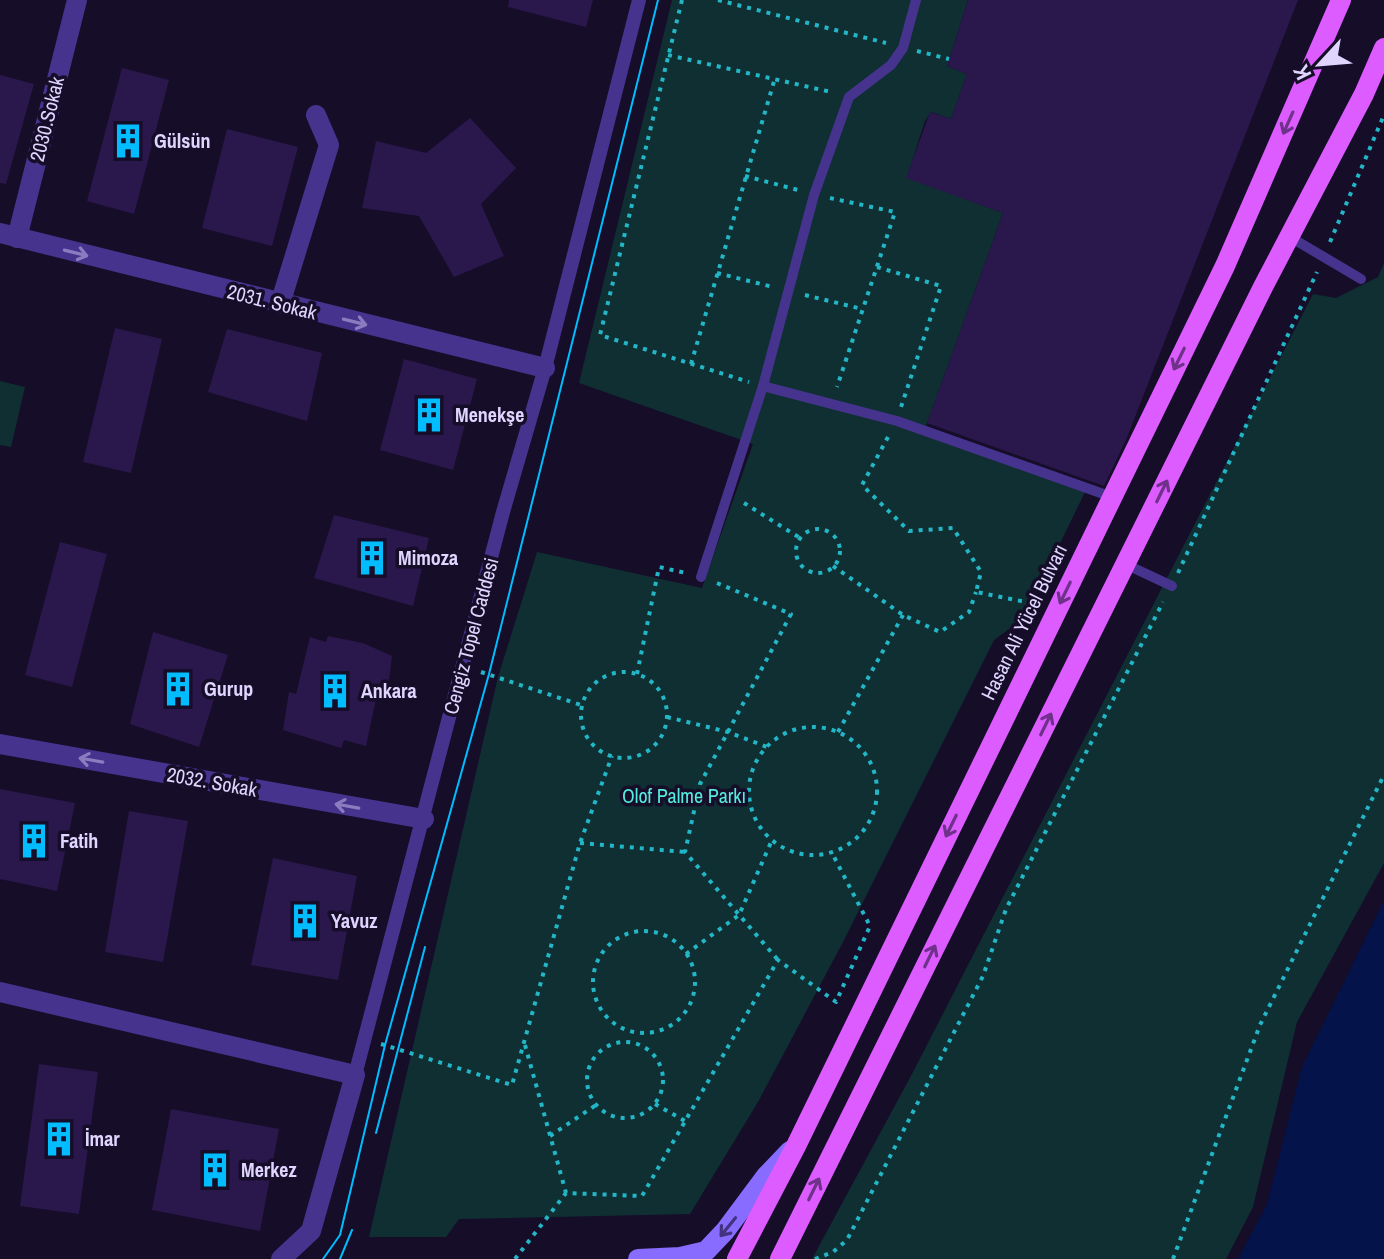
<svg xmlns="http://www.w3.org/2000/svg" width="1384" height="1259" font-family="'Archivo Narrow',sans-serif">
  <style>
    .green { fill: #0f2f33 }
    .water { fill: #04134a }
    .building { fill: #2a174c }
    .lines { fill: none; stroke-linecap: round; stroke-linejoin: round }
    .path { stroke: #22b6c6; stroke-width: 4; stroke-dasharray: 4 6; stroke-linecap: butt }
    .service { stroke: #45338d; stroke-width: 10 }
    .pedestrian { stroke: #45338d; stroke-width: 14 }
    .minor { stroke: #45338d; stroke-width: 20 }
    .secondary { stroke: #876cff; stroke-width: 20 }
    .primary { stroke: #dc5cff; stroke-width: 20 }
    .tram { stroke: #01bdff; stroke-width: 2 }
    .oneway { stroke: #6f3189 }
    .oneway2 { stroke: #8b7cc0 }
    .oneway3 { stroke: #43337f }
    .labels { text-anchor: middle; stroke-width: 7; stroke-linejoin: round; paint-order: stroke }
    .street-label { font-size: 20px; fill: #e0d5ff; stroke: #160d29 }
    .poi-label { font-size: 20px; font-weight: bold; fill: #e0d5ff; stroke: #160d29; text-anchor: start }
    .park-label { font-size: 20px; fill: #53ecde; stroke: #160d29 }
  </style>
  <rect width="100%" height="100%" fill="#160d29"/>
  <g class="green">
    <polygon points="672,0 968,0 947,66 967,74 951,119 931,112 925,121 907,177 1003,213 926,426 1088,486 1023,619 994,640 843,942 758,1102 690,1214 459,1219 446,1237 369,1237 498,677 537,552 702,588 753,444 579,383"/>
    <polygon points="1384,263 1384,863 1297,1022 1253,1207 1226,1259 812,1259 912,1074 1313,294 1336,298 1378,277"/>
    <polygon points="0,381 25,387 11,447 0,445"/>
  </g>
  <polygon class="water" points="1384,901 1384,1259 1238,1259 1267,1204 1302,1067"/>
  <g class="building">
    <polygon points="509,0 593,0 586,27 508,7"/>
    <polygon points="968,0 1298,0 1126,440 1104,486 927,423 1003,213 906,178 930,112 951,119 967,74 947,66"/>
    <polygon points="122,68 169,80 134,214 87,201"/>
    <polygon points="0,75 34,84 6,184 0,183"/>
    <polygon points="470,118 516,168 481,204 504,256 454,277 419,216 362,208 376,141 426,153"/>
    <polygon points="227,129 298,147 272,246 202,228"/>
    <polygon points="115,328 162,339 131,473 83,462"/>
    <polygon points="227,329 322,353 307,421 208,392"/>
    <polygon points="404,359 477,379 453,470 380,450"/>
    <polygon points="334,515 429,538 413,606 314,578"/>
    <polygon points="60,542 107,554 72,687 25,675"/>
    <polygon points="153,632 228,655 199,747 130,724"/>
    <polygon points="328,636 363,643 392,656 387,696 377,694 366,746 344,740 341,748 283,730 289,692 296,694 310,637 326,642"/>
    <polygon points="0,789 75,803 57,891 0,879"/>
    <polygon points="129,811 188,821 163,962 105,952"/>
    <polygon points="273,858 357,876 338,980 251,965"/>
    <polygon points="39,1064 98,1072 79,1214 20,1206"/>
    <polygon points="171,1109 279,1129 260,1231 152,1210"/>
  </g>
  <g class="lines">
    <g class="path">
      <polyline points="682,0 600,335 749,382"/>
      <polyline points="718,0 886,43"/>
      <polyline points="917,51 949,59"/>
      <polyline points="668,55 831,92"/>
      <polyline points="745,176 798,190"/>
      <polyline points="830,198 895,212 837,387"/>
      <polyline points="1330,242 1384,115"/>
      <polyline points="877,267 941,286 901,407"/>
      <polyline points="717,273 773,287"/>
      <polyline points="805,295 862,309"/>
      <polyline points="691,364 775,78"/>
      <polyline points="888,437 862,485 909,531 953,528 981,572 976,592 1031,603"/>
      <polyline points="744,503 800,538"/>
      <circle cx="818" cy="551" r="22"/>
      <polyline points="833,566 903,615 940,632 969,612 976,592"/>
      <polyline points="1178,573 1317,272"/>
      <polyline points="717,583 791,614 700,784 685,852 778,960"/>
      <circle cx="624" cy="715" r="43"/>
      <polyline points="481,672 581,705"/>
      <polyline points="637,674 659,567 686,573"/>
      <polyline points="667,717 728,732 767,747"/>
      <circle cx="813" cy="791" r="64"/>
      <polyline points="838,732 903,615"/>
      <polyline points="580,843 685,852"/>
      <circle cx="644" cy="982" r="51"/>
      <polyline points="686,954 739,915 772,840"/>
      <circle cx="625" cy="1080" r="38"/>
      <polyline points="381,1044 512,1085 580,843 612,756"/>
      <polyline points="525,1045 566,1193"/>
      <polyline points="655,1104 685,1121"/>
      <polyline points="550,1136 596,1105"/>
      <polyline points="515,1259 566,1193 642,1196 778,960 836,1002 870,926 832,853"/>
      <polyline points="815,1259 833,1252 847,1240 983,976 1006,909 1163,602"/>
      <polyline points="1173,1259 1260,1025 1384,775"/>
    </g>
    <g class="service">
      <polyline points="916,0 903,48 891,65 849,97 814,195 763,386 897,421 1112,497"/>
      <polyline points="1290,237 1361,279"/>
      <polyline points="1125,564 1172,586"/>
      <polyline points="701,577 763,386"/>
    </g>
    <polyline class="pedestrian" points="355,1075 503,512 545,368 639,0"/>
    <g class="minor">
      <polyline points="0,233 545,368"/>
      <polyline points="17,238 77,0"/>
      <polyline points="280,304 329,145 316,115"/>
      <polyline points="0,744 424,819"/>
      <polyline points="0,992 355,1075 311,1231 281,1259"/>
    </g>
    <polyline class="secondary" points="638,1259 680,1257 706,1251 725,1231 766,1176 790,1151"/>
    <g class="primary">
      <polyline points="737,1259 796,1146 1225,266 1341,0"/>
      <polyline points="780,1259 1263,287 1364,94 1384,48"/>
    </g>
    <g class="tram">
      <polyline points="376,1133 425,947"/>
      <polyline points="323,1259 340,1235 385,1045 489,674 658,0"/>
      <polyline points="340,1259 352,1230"/>
    </g>
  </g>
  <defs><path id="oneway-shaft" d="M-6 0H5M1.5-3L5.5 0L1.5 3" fill="none" stroke-width="1.6" stroke-linecap="round" stroke-linejoin="round" transform="scale(2)"/></defs>
  <g class="oneway">
    <use href="#oneway-shaft" transform="translate(1288 123) rotate(114)"/>
    <use href="#oneway-shaft" transform="translate(1179 359) rotate(116)"/>
    <use href="#oneway-shaft" transform="translate(1162 491) rotate(-64)"/>
    <use href="#oneway-shaft" transform="translate(1065 593) rotate(116)"/>
    <use href="#oneway-shaft" transform="translate(1046 724) rotate(-64)"/>
    <use href="#oneway-shaft" transform="translate(951 826) rotate(116)"/>
    <use href="#oneway-shaft" transform="translate(930 956) rotate(-64)"/>
    <use href="#oneway-shaft" transform="translate(814 1189) rotate(-64)"/>
  </g>
  <g class="oneway2">
    <use href="#oneway-shaft" transform="translate(76 253) rotate(14)"/>
    <use href="#oneway-shaft" transform="translate(355 322) rotate(14)"/>
    <use href="#oneway-shaft" transform="translate(91 760) rotate(-170)"/>
    <use href="#oneway-shaft" transform="translate(347 806) rotate(-170)"/>
  </g>
  <use class="oneway3" href="#oneway-shaft" transform="translate(728 1227) rotate(129)"/>
  <defs>
    <g id="building-bare" transform="scale(2.76)"><path d="M-4-6H4V6H1V3H-1V6H-4ZM-2.5-4.3h1.7v1.8h-1.7ZM.8-4.3h1.7v1.8H.8ZM-2.5-1h1.7V.8h-1.7ZM.8-1h1.7V.8H.8Z" fill="#01bdff" stroke="#160d29" stroke-width="2.5" paint-order="stroke"/></g>
  </defs>
  <g fill-rule="evenodd">
    <use href="#building-bare" x="128" y="141"/>
    <use href="#building-bare" x="429" y="415"/>
    <use href="#building-bare" x="372" y="558"/>
    <use href="#building-bare" x="178" y="689"/>
    <use href="#building-bare" x="335" y="691"/>
    <use href="#building-bare" x="34" y="841"/>
    <use href="#building-bare" x="305" y="921"/>
    <use href="#building-bare" x="59" y="1139"/>
    <use href="#building-bare" x="215" y="1170"/>
  </g>
  <g class="labels">
    <g class="street-label">
      <text transform="translate(47 119) rotate(-76)" y="7">2030.Sokak</text>
      <text transform="translate(272 302) rotate(14)" y="7">2031. Sokak</text>
      <text transform="translate(1024 622) rotate(-64)" y="7">Hasan Ali Yücel Bulvarı</text>
      <text transform="translate(471 636) rotate(-75)" y="7">Cengiz Topel Caddesi</text>
      <text transform="translate(212 782) rotate(10)" y="7">2032. Sokak</text>
    </g>
    <g class="poi-label">
      <text x="154" y="148">Gülsün</text>
      <text x="455" y="422">Menekşe</text>
      <text x="398" y="565">Mimoza</text>
      <text x="204" y="696">Gurup</text>
      <text x="361" y="698">Ankara</text>
      <text x="60" y="848">Fatih</text>
      <text x="331" y="928">Yavuz</text>
      <text x="85" y="1146">İmar</text>
      <text x="241" y="1177">Merkez</text>
    </g>
    <g class="park-label">
      <text x="684" y="803">Olof Palme Parkı</text>
    </g>
  </g>
  <g transform="translate(1320 64) rotate(244)" stroke="#160d29" stroke-width="6" paint-order="stroke">
  <path d="M0-6L14 30L0 20L-14 30Z" fill="#e0d5ff"/>
  <text y="-12" font-size="22" font-weight="bold" text-anchor="middle" fill="#e0d5ff">K</text>
  </g>
</svg>
